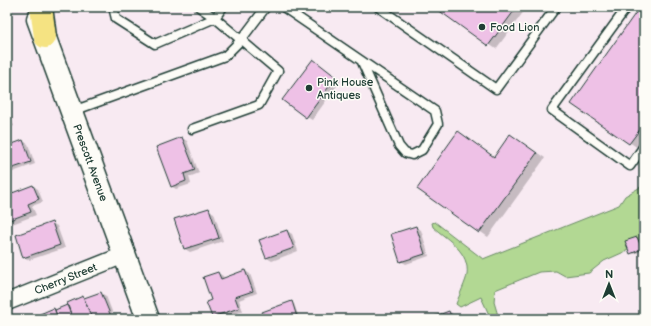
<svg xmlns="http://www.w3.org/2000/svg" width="651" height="326" font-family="'Balsamiq Sans',sans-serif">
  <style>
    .green { fill: #b2d893; stroke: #688a64 }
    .shadow { fill: #0003 }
    .building { fill: #eec1e6; stroke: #1f3d34 }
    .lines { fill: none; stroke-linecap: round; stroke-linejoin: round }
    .lane-casing { stroke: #1f3d34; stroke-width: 11 }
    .street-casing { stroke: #1f3d34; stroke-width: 19 }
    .secondary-casing { stroke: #1f3d34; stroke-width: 25 }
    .highway-casing { stroke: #1f3d34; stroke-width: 25 }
    .lane { stroke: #fdfcf7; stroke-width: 8 }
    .street { stroke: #fdfcf7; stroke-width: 16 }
    .secondary { stroke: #fdfcf7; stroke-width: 22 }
    .highway { stroke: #f5e382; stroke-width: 22 }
    .poi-dot { fill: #1f3d34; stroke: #fdfcf7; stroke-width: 1.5 }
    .labels { text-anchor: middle; stroke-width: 3; stroke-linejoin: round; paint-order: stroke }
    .poi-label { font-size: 11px; fill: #1f3d34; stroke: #fdfcf7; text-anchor: start }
    .street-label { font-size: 11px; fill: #1f3d34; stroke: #fdfcf7 }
  </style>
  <rect width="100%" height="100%" fill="#f8eaf2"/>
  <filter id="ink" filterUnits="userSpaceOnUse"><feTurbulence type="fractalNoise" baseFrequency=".025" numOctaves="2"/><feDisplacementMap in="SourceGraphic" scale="8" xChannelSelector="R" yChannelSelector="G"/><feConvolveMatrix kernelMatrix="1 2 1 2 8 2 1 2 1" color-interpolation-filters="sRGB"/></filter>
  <g filter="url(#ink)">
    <path class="green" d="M644 185V243L604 261 589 273 565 276 556 271 539 272 495 290 494 302 499 319H491L481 297 460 307 456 304C459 296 466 281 467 275 470 252 448 240 433 227L432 223 435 222 483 259 619 205 625 196Z"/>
    <g class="shadow">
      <polygon points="436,7 527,7 496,49"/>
      <polygon points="644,14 644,140 638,148 573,104"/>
      <polygon points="7,64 11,75 7,77"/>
      <polygon points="318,64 341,80 312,120 307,117"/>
      <polygon points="7,111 14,126 7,129"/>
      <polygon points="458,132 495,157 511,135 545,158 488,237 418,188"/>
      <polygon points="182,138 187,141 199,173 189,177 191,184 176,189 171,186"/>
      <polygon points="23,141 28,144 35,164 7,174 7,147"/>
      <polygon points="33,186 38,189 43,202 32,206 36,215 7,226 7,197"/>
      <polygon points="209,210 214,213 223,241 190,252 185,249"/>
      <polygon points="52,223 57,226 65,248 29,260 24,257"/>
      <polygon points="416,227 421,230 429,256 406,264 401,261"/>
      <polygon points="287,231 292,234 298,251 272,261 267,258"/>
      <polygon points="637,238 639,239 644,250 634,254 631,253"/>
      <polygon points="245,271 250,274 257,293 239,300 243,311 220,319 212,317 212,301 218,273 223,276 224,279"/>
      <polygon points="101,293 106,296 115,319 32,319 54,309 56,310 69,305 83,297 86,299"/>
      <polygon points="292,302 294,304 299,318 266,319"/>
      <polygon points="449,312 452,313 454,319 430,319"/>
    </g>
    <g class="building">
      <polygon points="434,7 517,7 488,46"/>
      <polygon points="637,11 642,15 644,12 644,124 629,144 571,104"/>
      <polygon points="313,59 336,77 306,118 282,100"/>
      <polygon points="458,131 494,157 510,134 537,153 479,233 417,189"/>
      <polygon points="182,137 195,170 184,174 186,181 171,187 156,147"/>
      <polygon points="23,140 31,162 7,170 7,146"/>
      <polygon points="33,185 39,199 28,204 31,212 7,221 7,195"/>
      <polygon points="209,208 219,238 184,249 174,219"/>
      <polygon points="52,222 60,245 23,258 16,235"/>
      <polygon points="416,226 425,254 400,262 391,234"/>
      <polygon points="287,230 294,248 266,258 259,240"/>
      <polygon points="637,237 642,249 630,254 625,241"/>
      <polygon points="245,270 253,291 235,297 239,308 212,317 206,302 211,300 203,277 218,272 221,279"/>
      <polygon points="101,292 112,319 92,319 84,298"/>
      <polygon points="83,296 92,319 73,319 67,303"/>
      <polygon points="292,301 297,317 291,319 265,319 262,312"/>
      <polygon points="67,305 73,319 58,319 55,310"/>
      <polygon points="54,308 58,319 42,319 40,314"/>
      <polygon points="449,311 452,319 428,319"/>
    </g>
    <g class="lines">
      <g class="lane-casing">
        <g id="lane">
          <polyline points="113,7 116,19 155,44 215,18 199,7"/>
          <polyline points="283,7 435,111 438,124 422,150 412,155 405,153 399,146 362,62"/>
          <polyline points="378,7 496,89 556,7"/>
          <polyline points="627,7 552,110 630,166 644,146"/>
          <polyline points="73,111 225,56 241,40 266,7"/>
          <polyline points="192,129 259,105 278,71 215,18 223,7"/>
        </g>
      </g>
      <g class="street-casing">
        <g id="street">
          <path id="s1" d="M7 302 124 255"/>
        </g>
      </g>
      <g class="secondary-casing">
        <g id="secondary">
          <path id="s2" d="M38 19 148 319"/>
        </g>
      </g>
      <g class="highway-casing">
        <polyline id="highway" points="41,7 45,37"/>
      </g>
      <use href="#lane" class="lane"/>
      <use href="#street" class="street"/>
      <use href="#secondary" class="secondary"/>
      <use href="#highway" class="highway"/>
    </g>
  </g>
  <g class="poi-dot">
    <circle cx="482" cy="27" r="4"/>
    <circle cx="309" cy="88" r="4"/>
  </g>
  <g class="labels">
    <g class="poi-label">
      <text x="490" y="31">Food Lion</text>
      <text x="317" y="86">Pink House<tspan x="317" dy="13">Antiques</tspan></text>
    </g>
    <g class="street-label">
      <text dy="4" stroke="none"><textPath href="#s2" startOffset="153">Prescott Avenue</textPath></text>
      <text dy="4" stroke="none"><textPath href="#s1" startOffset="63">Cherry Street</textPath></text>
    </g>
  </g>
  <rect width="651" height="326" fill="none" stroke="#fdfcf7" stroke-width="24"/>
  <rect x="12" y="12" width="627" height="302" fill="none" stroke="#1f3d34" stroke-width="1.5" filter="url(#ink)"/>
  <g transform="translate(609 284)" stroke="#fdfcf7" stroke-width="3" paint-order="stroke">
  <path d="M0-3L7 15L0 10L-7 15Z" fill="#1f3d34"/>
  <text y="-6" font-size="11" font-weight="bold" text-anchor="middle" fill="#1f3d34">N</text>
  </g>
</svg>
